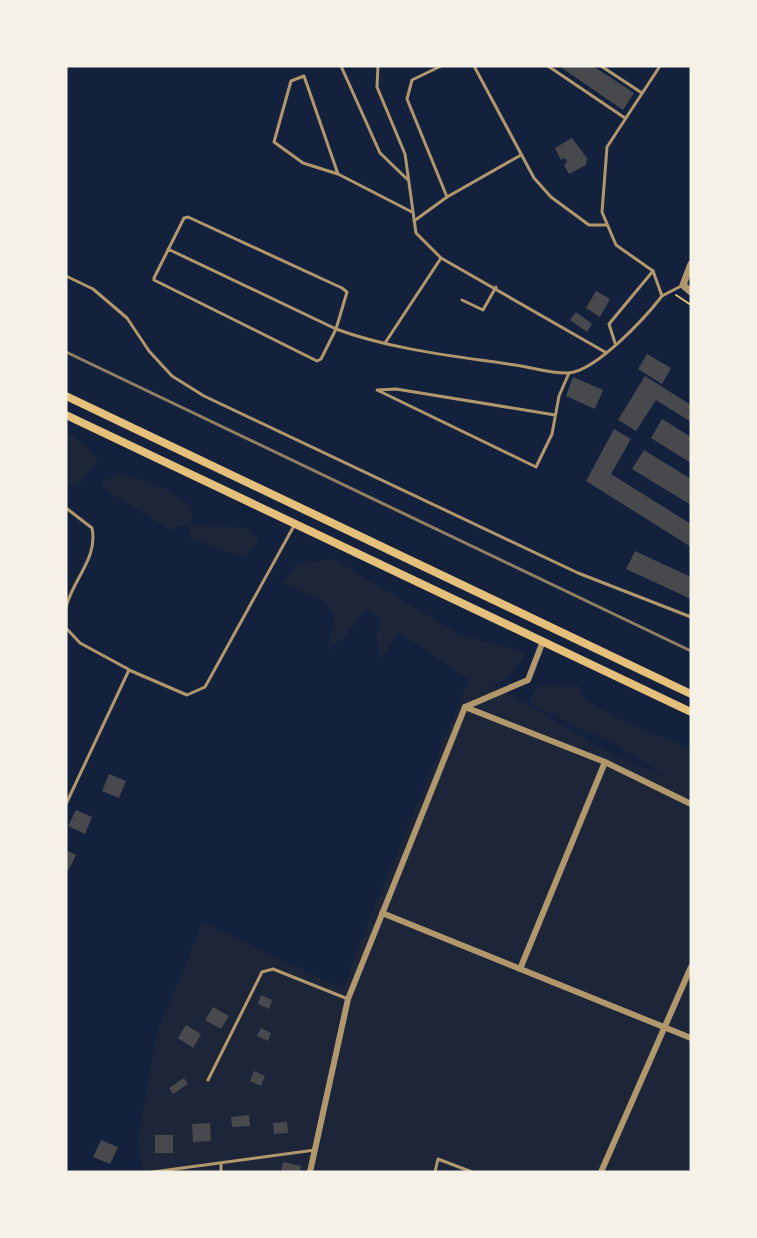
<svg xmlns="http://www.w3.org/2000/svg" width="757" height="1238" font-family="Raleway,sans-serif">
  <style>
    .green { fill: #1d2539 }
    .building { fill: #48494c }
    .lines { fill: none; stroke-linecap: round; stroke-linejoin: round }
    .path { stroke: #e5c07b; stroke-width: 2 }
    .service { stroke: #b1986c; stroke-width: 3 }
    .minor { stroke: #b1986c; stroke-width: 6 }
    .tertiary { stroke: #b1986c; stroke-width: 7 }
    .secondary { stroke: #e5c07b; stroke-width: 8 }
    .rail { stroke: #918062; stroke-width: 3 }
  </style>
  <rect width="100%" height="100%" fill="#14213d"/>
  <g class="green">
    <polygon points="66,432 88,447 98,460 78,485 66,486"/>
    <polygon points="121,473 166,489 192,507 191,524 248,528 259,542 245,557 214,548 190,537 190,524 170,530 106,490 100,483"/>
    <path d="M333 559 461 635 526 652C520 665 507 684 491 684L617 757 665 777C624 744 574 727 529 702L537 687 578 685 584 698 621 721 691 749V1172H462L448 1167 446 1172H143L138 1141 156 1035 203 922 343 989 363 934 469 680 399 632 380 660 376 636 382 619 366 610 344 637 327 651 335 615 325 602 283 583 298 563Z"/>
  </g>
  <g class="building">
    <polygon points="559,66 593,66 634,93 623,110"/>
    <polygon points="572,138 587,158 586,165 569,174 564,165 567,162 565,158 561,160 555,148"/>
    <polygon points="596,291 610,299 600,317 586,308"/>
    <polygon points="576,312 592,324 587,332 570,320"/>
    <polygon points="647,354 671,368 662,384 638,369"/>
    <polygon points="645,376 691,405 691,422 656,400 636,431 618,420"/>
    <polygon points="573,377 603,390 595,409 566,396"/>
    <polygon points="662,419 691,437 691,463 651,438"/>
    <polygon points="614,429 631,439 611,474 691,524 691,547 586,481"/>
    <polygon points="644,450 691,479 691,505 632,469"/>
    <polygon points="635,551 691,577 691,599 626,569"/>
    <polygon points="109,774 126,781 119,798 102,791"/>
    <polygon points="76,810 92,817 85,834 68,826"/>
    <polygon points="66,850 76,855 68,871 66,870"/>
    <polygon points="261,995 272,1000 269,1009 258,1004"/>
    <polygon points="213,1007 229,1016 221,1029 205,1020"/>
    <polygon points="186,1025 201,1034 193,1048 178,1038"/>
    <polygon points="261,1028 271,1033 268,1041 257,1036"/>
    <polygon points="254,1071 265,1076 261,1086 250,1081"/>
    <polygon points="184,1078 188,1084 173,1094 169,1088"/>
    <polygon points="249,1115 250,1126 232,1127 231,1117"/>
    <polygon points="287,1122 288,1133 274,1134 273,1123"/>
    <polygon points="210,1123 211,1141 193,1142 192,1124"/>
    <rect x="155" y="1135" width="18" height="18"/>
    <polygon points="101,1140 118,1147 110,1164 93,1157"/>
    <polygon points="283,1162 301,1166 300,1172 281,1172"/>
  </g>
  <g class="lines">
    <polyline class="path" points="676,295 691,305"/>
    <g class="service">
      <polyline points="341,66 380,153 407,179"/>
      <polyline points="378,66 377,87 405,154 416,233 441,258 605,352"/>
      <polyline points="441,66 412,80 407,99 447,197 521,155"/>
      <polyline points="474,66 534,178 551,197 589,225 607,225"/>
      <polyline points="548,66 625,118"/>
      <polyline points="601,66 642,93"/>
      <polyline points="660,66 607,147 602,212 616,245 653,271 662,296 683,285"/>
      <polyline points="338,174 303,163 274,142 291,81 304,76 338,174 412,212"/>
      <polyline points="414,221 447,197"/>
      <path d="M168 249 336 329 347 292 342 288 188 217 184 218 154 278V280L317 361 321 359 336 329C393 350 455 356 515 365 531 367 552 374 569 373 597 370 645 318 662 296"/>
      <polyline points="66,276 93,289 127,318 149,351 172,376 204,396 578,573 691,617"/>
      <polyline points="462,300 483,310 496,287"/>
      <polyline points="385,343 441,258"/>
      <polyline points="615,343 609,324 653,271"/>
      <polyline points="555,415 396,389 377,390 536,467 552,434 559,396 569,373"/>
      <path d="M66 508 92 528C98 557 75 577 67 604 65 611 67 620 66 628L80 643 128 669"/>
      <polyline points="66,804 129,670 187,695 205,687 295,524"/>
      <polyline points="208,1080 262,972 273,969 348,999"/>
      <polyline points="153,1172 315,1150"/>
      <polyline points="221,1172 221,1164"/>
      <polyline points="435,1172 438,1159 472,1172"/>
    </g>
    <g class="minor">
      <polyline points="465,707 605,762 691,804"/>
      <polyline points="382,913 691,1038"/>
      <polyline points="520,969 605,762"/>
      <polyline points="310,1172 348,999 465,707 528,680 543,641"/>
      <polyline points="601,1172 691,967"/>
    </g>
    <polyline class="tertiary" points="691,264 683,285 691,292"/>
    <g class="secondary">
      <polyline points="66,396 691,694"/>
      <polyline points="66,415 691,712"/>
    </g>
    <polyline class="rail" points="66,352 691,651"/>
  </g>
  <rect width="757" height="1238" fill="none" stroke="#f6f1e7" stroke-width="135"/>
</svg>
